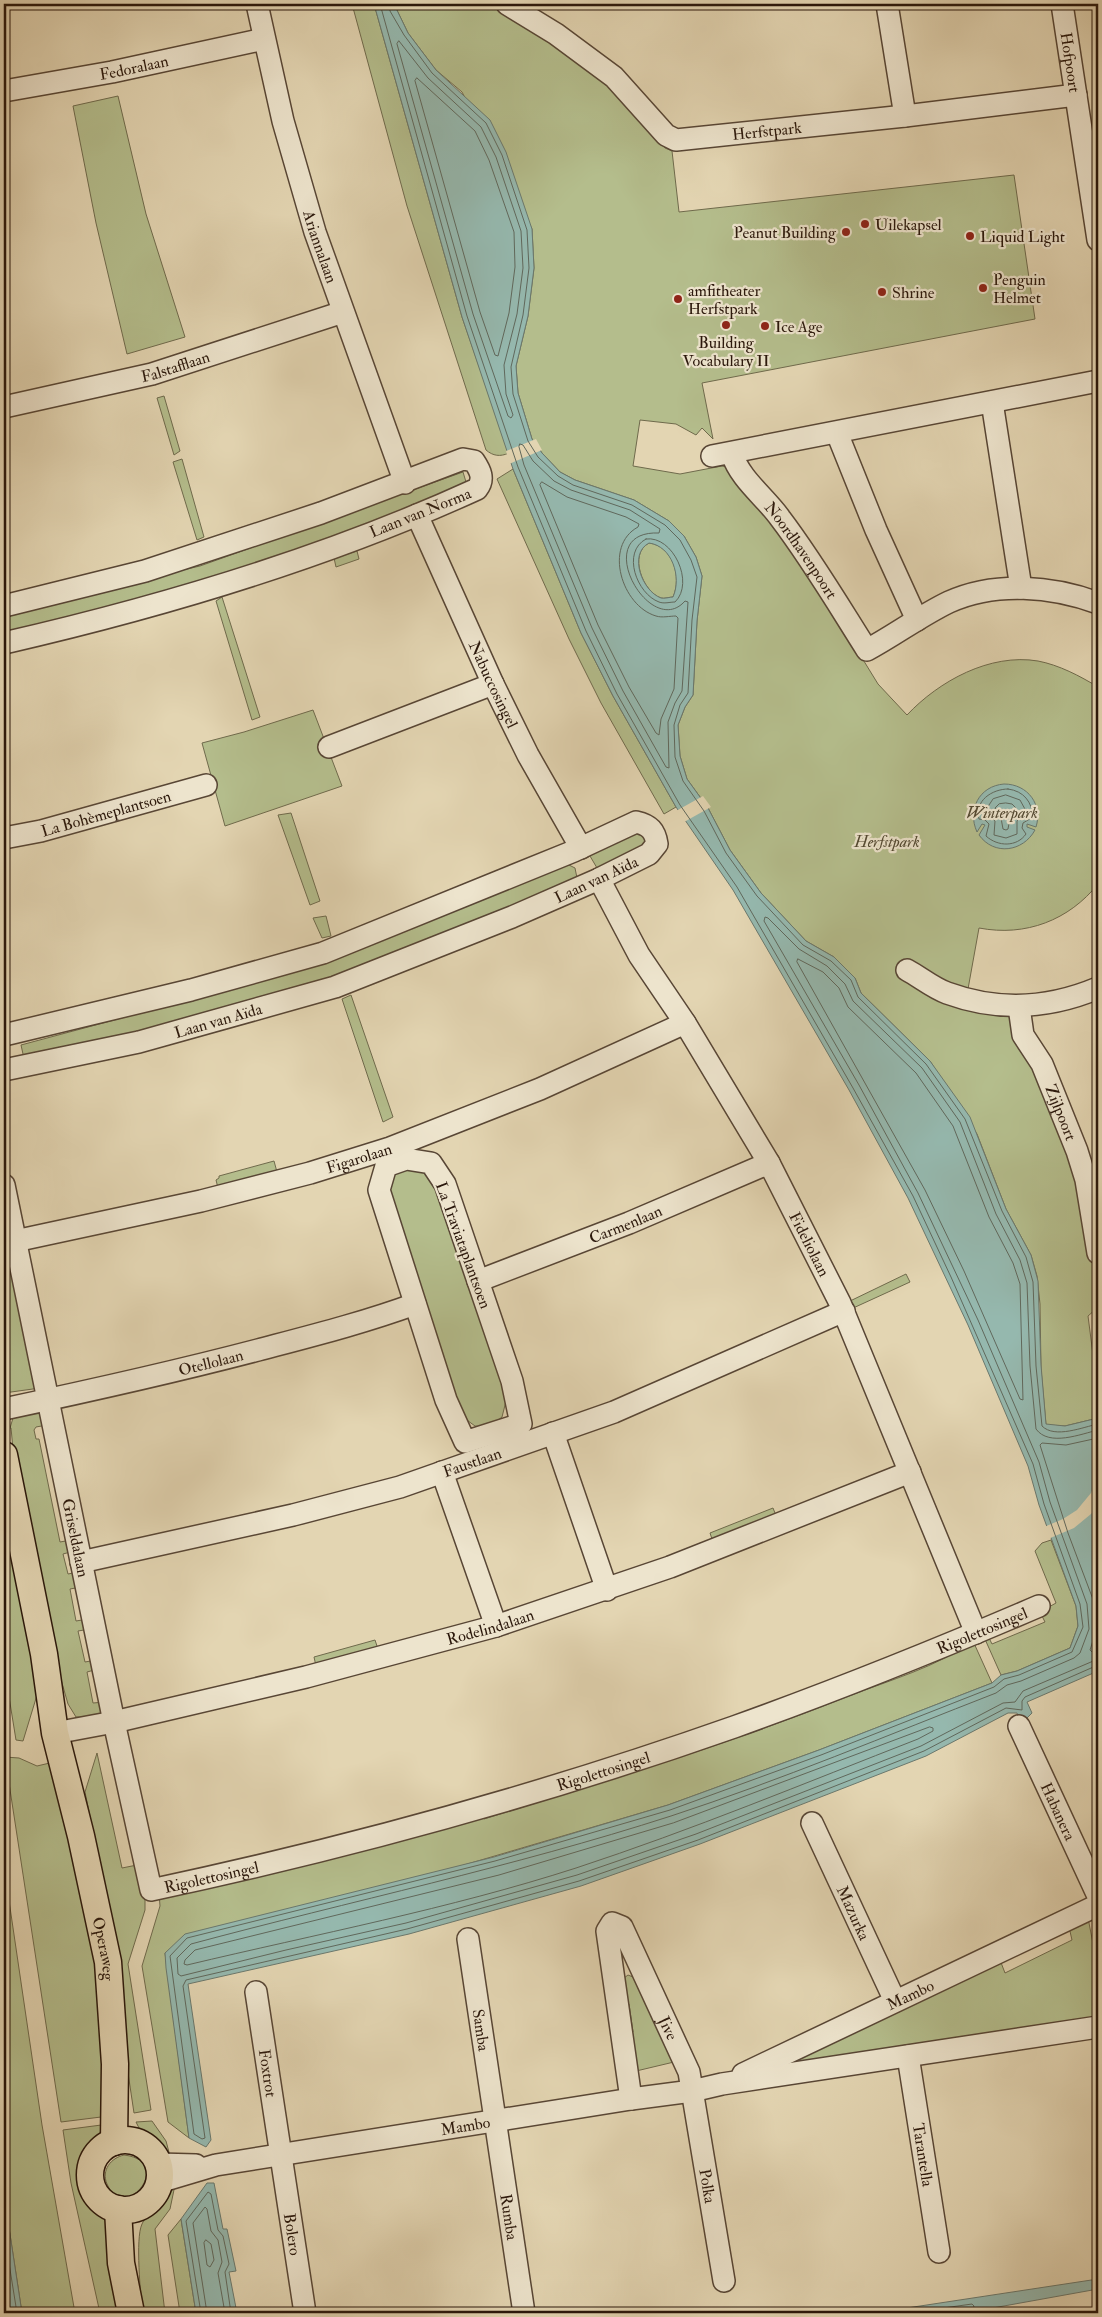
<svg xmlns="http://www.w3.org/2000/svg" width="1102" height="2317" font-family="'IM FELL Double Pica',serif">
  <style>
    .green { fill: #b4bd8c; stroke: #6f6a4c }
    .water { fill: #95b8ae; stroke: #6a786d; fill-rule: evenodd }
    .pier { fill: #e3d5b2 }
    .lines { fill: none; stroke-linecap: round; stroke-linejoin: round }
    .shore { stroke: #60685c; stroke-width: 1 }
    .minor-casing { stroke: #584635; stroke-width: 24 }
    .major-casing { stroke: #2a170b; stroke-width: 29 }
    .minor { stroke: #ede4cd; stroke-width: 21 }
    .major { stroke: #e3d5b2; stroke-width: 26 }
    .poi-dot { fill: #8f2418; stroke: #ede4cd; stroke-width: 2 }
    .labels { text-anchor: middle; stroke-width: 4.5; stroke-linejoin: round; paint-order: stroke }
    .street-label { font-size: 16px; fill: #2a170b; stroke: #ede4cd }
    .poi-label { font-size: 16px; fill: #2a170b; stroke: #ede4cd; text-anchor: start }
    .park-label { font-size: 16px; font-style: italic; fill: #534932; stroke: #ede4cd }
  </style>
  <rect width="100%" height="100%" fill="#e3d5b2"/>
  <filter id="stains"><feTurbulence type="fractalNoise" baseFrequency=".004" numOctaves="4"/><feColorMatrix values="0 0 0 0 .2 0 0 0 0 .09 0 0 0 0 .02 0 0 0 .5 -.17"/></filter>
  <radialGradient id="worn" r=".72"><stop offset=".6" stop-color="#630" stop-opacity="0"/><stop offset="1" stop-color="#630" stop-opacity=".3"/></radialGradient>
  <g class="green">
    <path d="M352 4H374L462 317 509 453C500 457 493 456 486 450L407 206Z"/>
    <path d="M394 4H498L592 69 627 104 665 148 672 151 679 212 1014 175 1035 319 702 383 713 439 702 428 696 435 676 424 640 420 633 466 680 474 722 466 726 467 747 489 819 588 878 684 907 715C939 681 990 653 1038 661 1059 665 1080 676 1098 687V884C1069 920 1026 937 979 928L968 989 1014 1012 1064 1130 1093 1249 1098 1305 1096 1309 1088 1316 1096 1378 1098 1418 1065 1426 1046 1425 1041 1369 1040 1304 1037 1276 1031 1255 1006 1209 977 1134 930 1061 861 993 855 978 834 957 806 941 761 893 730 850 708 808 687 779 680 756 678 725 685 707 693 695 697 621 702 576 696 557 684 536 669 521 634 500 575 480 560 472 542 453 532 439 518 393 516 366 528 316 534 268 532 229 462 92 436 70 408 33Z"/>
    <polygon points="118,96 146,214 185,337 127,354 96,223 73,106"/>
    <polygon points="164,396 180,451 174,455 157,398"/>
    <polygon points="182,459 204,537 197,540 173,462"/>
    <polygon points="513,469 581,633 613,696 676,807 664,814 601,703 569,639 497,479"/>
    <polygon points="463,472 466,482 464,490 205,582 4,638 4,611 200,566"/>
    <path d="M649 543C673 546 682 577 673 597 670 597 664 599 661 598 643 592 628 554 649 543Z"/>
    <polygon points="357,551 359,559 336,567 334,558"/>
    <polygon points="222,597 260,717 252,720 216,601"/>
    <polygon points="313,710 342,786 225,826 202,743 244,732"/>
    <polygon points="291,813 320,901 310,905 278,815"/>
    <polygon points="639,830 649,842 600,873 587,851"/>
    <polygon points="567,864 575,868 577,878 575,882 332,981 25,1063 21,1045 319,965"/>
    <polygon points="326,916 331,936 322,938 313,918"/>
    <polygon points="351,995 393,1117 383,1122 342,999"/>
    <polygon points="274,1161 277,1172 218,1188 216,1180 219,1178 219,1176"/>
    <polygon points="412,1165 427,1174 442,1192 508,1393 502,1417 488,1428 475,1426 460,1415 387,1184 395,1169"/>
    <polygon points="4,1230 40,1388 4,1393"/>
    <polygon points="906,1274 910,1282 851,1309 848,1302"/>
    <polygon points="33,1409 46,1419 47,1425 36,1427 34,1430 36,1439 39,1439 60,1542 71,1540 74,1551 63,1554 68,1574 78,1572 81,1587 70,1589 76,1621 88,1619 90,1629 78,1631 85,1662 96,1660 98,1669 87,1672 93,1703 105,1702 106,1705 97,1718 76,1717 68,1704 52,1648 13,1449 11,1428 10,1428 13,1418"/>
    <polygon points="773,1508 777,1518 713,1542 710,1533"/>
    <polygon points="4,1517 41,1682 23,1741 16,1740 4,1666"/>
    <polygon points="1051,1540 1076,1606 1078,1626 1070,1648 1017,1671 1001,1675 984,1637 988,1636 992,1644 1045,1622 1040,1612 1056,1603 1035,1551 1042,1543"/>
    <polygon points="375,1640 378,1649 316,1666 314,1657"/>
    <path d="M973 1641 992 1683 819 1750 668 1805 165 1953 189 2138 168 2122 142 1966 160 1906 159 1893 225 1884 463 1824V1819L482 1815 484 1819C607 1781 729 1744 849 1696 890 1680 937 1667 973 1641Z"/>
    <polygon points="97,1753 122,1868 137,1865 145,1895 145,1910 128,1964 151,2110 134,2113 121,2026 119,1960 85,1792"/>
    <polygon points="5,1757 19,1758 37,1766 54,1762 96,1954 109,2116 61,2122"/>
    <polygon points="4,1883 6,1883 7,1887 42,2125 75,2313 22,2313 4,2195"/>
    <polygon points="1088,1918 1098,1969 1098,2018 760,2072 1000,1960 1005,1973 1072,1940 1069,1927"/>
    <polygon points="628,1975 638,1979 674,2062 632,2072 627,2033 633,2032 629,2004 622,1998 624,1978"/>
    <polygon points="152,2121 166,2141 170,2156 142,2134 136,2122"/>
    <path d="M109 2124C107 2128 106 2134 103 2139 98 2146 90 2152 86 2160 74 2182 87 2202 105 2214L120 2313H100L71 2183 63 2130Z"/>
    <path d="M124 2155C176 2161 124 2225 107 2184 101 2170 111 2158 124 2155Z"/>
    <path d="M175 2185 170 2209 155 2229 165 2313H142C141 2295 135 2239 142 2224 149 2208 164 2197 175 2185Z"/>
    <polygon points="181,2219 196,2313 180,2313 168,2235"/>
  </g>
  <g class="water">
    <path d="M374 4H394L408 33 436 70 490 120 506 152 532 229 534 268 528 316 516 366 518 393 532 439 542 453 560 472 575 480 634 500 669 521 684 536 696 557 702 576 697 621 693 695 685 707 678 725 680 756 687 779 708 808 730 850 761 893 806 941 834 957 855 978 861 993 930 1061 970 1117 1006 1209 1031 1255 1038 1281 1041 1365 1046 1424 1065 1426 1098 1418V1671L1027 1702 1032 1713 1021 1724 1017 1713H1008L926 1756 700 1844 581 1886 409 1934 188 1984 211 2140 206 2147 189 2138 166 1968 165 1953 185 1934 494 1857 668 1805 819 1750 992 1683 1001 1675 1017 1671 1070 1648 1078 1626 1076 1606 1039 1505 1028 1466 968 1325 908 1198 849 1090 733 890 676 807 613 696 581 633 513 469 462 317ZM649 543C672 546 682 577 673 597 670 597 664 599 661 598 642 591 628 554 649 543Z"/>
    <path d="M1004 784C1028 784 1043 805 1036 827L1027 824V827L1035 830C1023 852 994 856 979 835L985 825 982 824 977 832C967 810 979 786 1004 784Z"/>
    <polygon points="207,2183 214,2183 223,2229 227,2229 236,2271 229,2272 237,2313 196,2313 181,2219"/>
    <polygon points="4,2195 22,2313 7,2313 4,2293"/>
    <polygon points="1098,2279 1098,2289 965,2313 874,2313"/>
  </g>
  <g class="pier">
    <polygon points="536,439 542,450 509,464 506,451"/>
    <polygon points="703,796 711,807 684,822 676,811"/>
    <polygon points="1098,1476 1098,1505 1091,1514 1074,1528 1048,1539 1044,1527 1063,1519 1077,1510 1091,1493"/>
  </g>
  <g class="lines">
    <g class="shore">
      <polyline points="380,4 467,316 518,467 586,631 617,694 680,805 737,887 853,1088 913,1196 951,1277 1033,1464 1044,1504 1080,1604 1083,1627 1072,1652 1019,1675 1004,1679 994,1687 821,1755 670,1810 495,1861 187,1938 170,1956 194,2134 202,2139 205,2138 183,1986 186,1980 407,1929 579,1881 698,1840 924,1751 1006,1708 1022,1710 1022,1701 1025,1697 1098,1665"/>
      <path d="M389 4 390 11 404 35 432 73 486 123 502 155 527 230 529 268 523 315 511 367 513 394 528 441 538 457 558 476 573 485 632 505 665 525 680 540 691 560 697 577 692 620 688 693 680 705 674 725 675 757 683 781 704 811 726 853 757 896 803 945 831 961 851 980 858 997 926 1064 965 1119 1002 1211 1026 1257 1033 1282 1036 1366 1042 1426C1055 1439 1083 1427 1098 1424"/>
      <polygon points="399,41 428,78 481,127 496,157 521,231 523,268 517,314 504,365 506,394 513,415 511,418 508,416 473,314 397,44"/>
      <polygon points="417,78 475,131 489,160 514,232 515,267 509,313 498,356 495,355 480,312 415,81"/>
      <path d="M520 444 523 445 533 461 554 481 571 490 630 510 660 529 659 533C588 530 650 641 685 601L688 602 682 691 675 703 668 722 669 768 666 767 623 691 592 628 524 465 519 447Z"/>
      <path d="M542 482 567 497 626 517 639 524 638 527C603 546 622 606 656 616 662 618 670 616 676 616L678 618 674 689 661 719 659 735 656 733 629 687 598 625 540 485Z"/>
      <path d="M646 539C673 535 695 583 675 602 670 602 664 604 659 602 637 594 621 552 646 539Z"/>
      <path d="M1008 789C1024 791 1032 802 1033 817L1023 823 1022 828 1026 834C1017 847 998 847 986 836L989 824 985 820 979 819C974 801 992 789 1008 789Z"/>
      <polygon points="1006,795 1020,800 1026,811 1017,821 1017,834 1006,838 994,835 995,821 985,811 993,799"/>
      <polygon points="1006,803 1012,804 1016,808 1010,818 1008,829 1006,830 1003,829 1001,818 995,808 999,804"/>
      <polygon points="798,959 823,972 839,988 848,1007 916,1073 953,1126 989,1217 1013,1263 1020,1284 1023,1400 1020,1399 964,1271 925,1190 797,962"/>
      <path d="M1098 1430C1081 1434 1049 1447 1036 1429L1030 1366 1027 1283 1020 1260 996 1214 960 1122 922 1068 853 1001 845 984 827 966 799 949 768 918 765 917 764 921 859 1085 918 1193 978 1320 1039 1462 1050 1502 1087 1604 1089 1629 1080 1653 1074 1658 1021 1681 1007 1685 996 1693C888 1735 781 1780 671 1816 513 1867 351 1901 191 1944L177 1958 178 1974 181 1976 286 1950 406 1923 577 1875 696 1834 921 1746 1003 1703 1015 1702 1023 1691 1098 1659"/>
      <polyline points="1098,1438 1066,1445 1042,1443 1040,1445 1068,1533 1094,1602 1097,1628 1090,1650 1092,1652 1098,1651"/>
      <path d="M930 1727 933 1728V1731L918 1739C805 1783 692 1830 576 1868 449 1909 317 1934 187 1965L184 1964 185 1960 195 1950 499 1875 673 1823Z"/>
      <polyline points="4,2232 17,2313"/>
      <polygon points="206,2240 211,2244 214,2260 210,2267 207,2265 204,2243"/>
      <polyline points="201,2313 186,2221 208,2192 211,2194 218,2230 223,2236 229,2264 225,2272 231,2313"/>
      <polyline points="207,2313 193,2223 205,2207 207,2209 211,2231 218,2240 222,2262 218,2273 225,2313"/>
      <polyline points="908,2313 972,2304 974,2306 972,2313"/>
    </g>
    <g class="minor-casing">
      <g id="minor">
        <path id="s1" d="M257 4 283 121 315 232 405 483"/>
        <path id="s2" d="M507 4 556 34 614 77 666 135 676 140 905 116 1076 95"/>
        <polyline points="887,4 905,116"/>
        <path id="s3" d="M1062 4 1098 240"/>
        <path id="s4" d="M4 91 112 72 264 39"/>
        <polyline points="992,402 1021,588"/>
        <path id="s5" d="M4 407 152 374 343 312"/>
        <polyline points="837,433 876,530 917,620"/>
        <path id="s6" d="M732 454C740 479 765 497 780 518 812 560 839 606 867 650 895 635 920 616 949 602 995 581 1052 586 1098 603"/>
        <polyline points="712,456 1098,381"/>
        <path id="s7" d="M417 515 493 684 528 755 581 848"/>
        <path d="M4 606 145 571 321 513 463 459 474 461C480 470 485 479 477 489 326 558 165 606 4 643"/>
        <polyline points="329,747 493,684"/>
        <path id="s8" d="M4 838 41 831 206 785"/>
        <path id="s9" d="M599 879 639 955 685 1023 769 1163 840 1303 976 1633"/>
        <path d="M907 970C920 977 933 988 947 993 999 1012 1048 1009 1098 988"/>
        <path id="s10" d="M1019 1007 1023 1035 1042 1064 1077 1151 1086 1180 1098 1253"/>
        <path d="M4 1035 191 990 323 953 574 851 636 822C650 825 655 831 657 844L649 854 599 879 512 917 335 987 139 1042 4 1070"/>
        <polygon points="406,1159 431,1163 445,1184 512,1381 521,1424 465,1442 446,1400 379,1190 386,1166"/>
        <path id="s11" d="M4 1185 114 1722 151 1890C348 1848 544 1794 734 1727 837 1690 939 1649 1039 1606"/>
        <path id="s12" d="M15 1241 201 1201 310 1173 390 1148 540 1089 685 1023"/>
        <path id="s13" d="M478 1281 629 1223 769 1163"/>
        <path id="s14" d="M4 1409C89 1391 174 1372 258 1350 311 1336 363 1323 415 1304"/>
        <polyline points="553,1433 607,1590"/>
        <polyline points="442,1472 496,1626"/>
        <path id="s15" d="M81 1562 293 1515 400 1487 614 1412 844 1311"/>
        <path id="s16" d="M1019 1726 1098 1896"/>
        <path id="s17" d="M55 1733 114 1722 306 1677 496 1626 670 1567 910 1472"/>
        <path id="s18" d="M812 1823 895 2001"/>
        <path id="s19" d="M468 1939 524 2313"/>
        <path id="s20" d="M256 1992 305 2313"/>
        <path id="s21" d="M908 2056 939 2252"/>
        <path id="s22" d="M743 2074 1098 1905"/>
        <path id="s23" d="M631 2099 607 1931 612 1923 622 1927 689 2072 724 2281"/>
        <polyline points="158,2164 196,2165"/>
        <path id="s24" d="M159 2182 216 2165 631 2099 692 2091 722 2084 1098 2027"/>
      </g>
    </g>
    <g class="major-casing">
      <g id="major">
        <path id="s25" d="M4 1455 44 1654 55 1733 81 1836 108 1962 115 2064 114 2142"/>
        <circle cx="125" cy="2175" r="35"/>
        <polyline points="118,2209 121,2263 131,2313"/>
      </g>
    </g>
    <use href="#minor" class="minor"/>
    <use href="#major" class="major"/>
  </g>
  <g class="poi-dot">
    <circle cx="865" cy="224" r="5"/>
    <circle cx="846" cy="232" r="5"/>
    <circle cx="970" cy="236" r="5"/>
    <circle cx="983" cy="288" r="5"/>
    <circle cx="882" cy="292" r="5"/>
    <circle cx="678" cy="299" r="5"/>
    <circle cx="726" cy="325" r="5"/>
    <circle cx="765" cy="326" r="5"/>
  </g>
  <g class="labels">
    <g class="street-label">
      <text dy="6" stroke="none"><textPath href="#s3" startOffset="59">Hofpoort</textPath></text>
      <text dy="6" stroke="none"><textPath href="#s4" startOffset="132">Fedoralaan</textPath></text>
      <text dy="6" stroke="none"><textPath href="#s2" startOffset="310">Herfstpark</textPath></text>
      <text dy="6" stroke="none"><textPath href="#s1" startOffset="251">Ariannalaan</textPath></text>
      <text dy="6" stroke="none"><textPath href="#s5" startOffset="176">Falstafflaan</textPath></text>
      <text transform="translate(420 512) rotate(-22)" y="6">Laan van Norma</text>
      <text dy="6" stroke="none"><textPath href="#s6" startOffset="119">Noordhavenpoort</textPath></text>
      <text dy="6" stroke="none"><textPath href="#s7" startOffset="186">Nabuccosingel</textPath></text>
      <text dy="6" stroke="none"><textPath href="#s8" startOffset="105">La Bohèmeplantsoen</textPath></text>
      <text transform="translate(596 879) rotate(-25)" y="6">Laan van Aïda</text>
      <text transform="translate(218 1020) rotate(-16)" y="6">Laan van Aïda</text>
      <text dy="6" stroke="none"><textPath href="#s10" startOffset="115">Zijlpoort</textPath></text>
      <text dy="6" stroke="none"><textPath href="#s12" startOffset="354">Figarolaan</textPath></text>
      <text dy="6" stroke="none"><textPath href="#s13" startOffset="158">Carmenlaan</textPath></text>
      <text dy="6" stroke="none"><textPath href="#s9" startOffset="422">Fideliolaan</textPath></text>
      <text transform="translate(464 1245) rotate(70)" y="6">La Traviataplantsoen</text>
      <text dy="6" stroke="none"><textPath href="#s14" startOffset="212">Otellolaan</textPath></text>
      <text dy="6" stroke="none"><textPath href="#s15" startOffset="404">Faustlaan</textPath></text>
      <text dy="6" stroke="none"><textPath href="#s11" startOffset="360">Griseldalaan</textPath></text>
      <text dy="6" stroke="none"><textPath href="#s17" startOffset="448">Rodelindalaan</textPath></text>
      <text dy="6" stroke="none"><textPath href="#s11" startOffset="1592">Rigolettosingel</textPath></text>
      <text dy="6" stroke="none"><textPath href="#s11" startOffset="1188">Rigolettosingel</textPath></text>
      <text dy="6" stroke="none"><textPath href="#s16" startOffset="94">Habanera</textPath></text>
      <text dy="6" stroke="none"><textPath href="#s11" startOffset="782">Rigolettosingel</textPath></text>
      <text dy="6" stroke="none"><textPath href="#s18" startOffset="99">Mazurka</textPath></text>
      <text dy="6" stroke="none"><textPath href="#s25" startOffset="504">Operaweg</textPath></text>
      <text dy="6" stroke="none"><textPath href="#s22" startOffset="185">Mambo</textPath></text>
      <text dy="6" stroke="none"><textPath href="#s23" startOffset="301">Jive</textPath></text>
      <text dy="6" stroke="none"><textPath href="#s19" startOffset="92">Samba</textPath></text>
      <text dy="6" stroke="none"><textPath href="#s20" startOffset="82">Foxtrot</textPath></text>
      <text dy="6" stroke="none"><textPath href="#s24" startOffset="312">Mambo</textPath></text>
      <text dy="6" stroke="none"><textPath href="#s21" startOffset="100">Tarantella</textPath></text>
      <text dy="6" stroke="none"><textPath href="#s23" startOffset="465">Polka</textPath></text>
      <text dy="6" stroke="none"><textPath href="#s19" startOffset="281">Rumba</textPath></text>
      <text dy="6" stroke="none"><textPath href="#s20" startOffset="245">Bolero</textPath></text>
    </g>
    <g class="poi-label">
      <text x="875" y="230">Uilekapsel</text>
      <text x="836" y="238" text-anchor="end">Peanut Building</text>
      <text x="980" y="242">Liquid Light</text>
      <text x="993" y="285">Penguin<tspan x="993" dy="18">Helmet</tspan></text>
      <text x="688" y="296">amfitheater<tspan x="688" dy="18">Herfstpark</tspan></text>
      <text x="892" y="298">Shrine</text>
      <text x="775" y="332">Ice Age</text>
      <text x="726" y="348" text-anchor="middle">Building<tspan x="726" dy="18">Vocabulary II</tspan></text>
    </g>
    <g class="park-label">
      <text x="1002" y="818">Winterpark</text>
      <text x="887" y="847">Herfstpark</text>
    </g>
  </g>
  <rect width="1102" height="2317" fill="none" stroke="#e3d5b2" stroke-width="20"/>
  <rect x="5" y="5" width="1092" height="2307" fill="none" stroke="#2a170b" stroke-width="2.5"/>
  <rect x="10" y="10" width="1082" height="2297" fill="none" stroke="#2a170b"/>
  <rect width="100%" height="100%" filter="url(#stains)"/>
  <rect width="100%" height="100%" fill="url(#worn)"/>
</svg>
